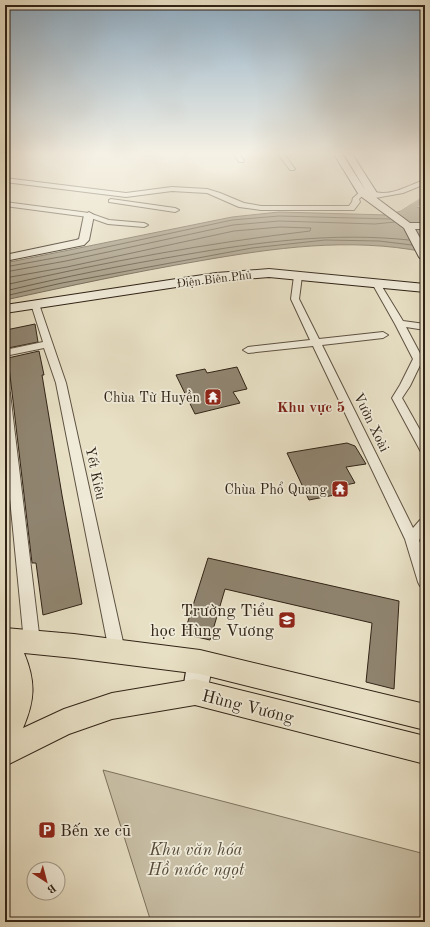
<svg xmlns="http://www.w3.org/2000/svg" width="430" height="927" font-family="'Old Standard TT',serif">
  <style>
    .green { fill: #c9c0a7; stroke: #7c725e }
    .water { fill: #a9a08a; stroke: #796e5c }
    .lines { fill: none; stroke-linecap: round; stroke-linejoin: round }
    .shore { stroke: #6c6250; stroke-width: 1 }
    .canal { fill: #a9a08a; fill-rule: evenodd }
    .building { fill: #908571; stroke: #302316 }
    .street-casing { stroke: #5e5242; stroke-width: 2 }
    .secondary-casing { stroke: #302316; stroke-width: 2 }
    .primary-casing { stroke: #302316; stroke-width: 2 }
    .street { fill: #f0ebd9; fill-rule: evenodd }
    .secondary { fill: #f0ebd9; fill-rule: evenodd }
    .primary { fill: #e8e0c5; fill-rule: evenodd }
    .labels { text-anchor: middle; stroke-width: 3.5; stroke-linejoin: round; paint-order: stroke }
    .far-street-label { font-size: 12px; fill: #302316; stroke: #f0ebd9 }
    .poi-label { font-size: 14px; fill: #302316; stroke: #f0ebd9; text-anchor: end }
    .street-label { font-size: 14px; fill: #302316; stroke: #f0ebd9 }
    .neighbourhood-label { font-size: 15px; font-weight: bold; fill: #7a1f14; stroke: #f0ebd9 }
    .near-poi-label { font-size: 17px; fill: #302316; stroke: #f0ebd9; text-anchor: end }
    .near-street-label { font-size: 17px; fill: #302316; stroke: #f0ebd9 }
    .near-park-label { font-size: 17px; font-style: italic; fill: #564a3a; stroke: #f0ebd9 }
  </style>
  <rect width="100%" height="100%" fill="#e8e0c5"/>
  <filter id="stains"><feTurbulence type="fractalNoise" baseFrequency=".005" numOctaves="4"/><feColorMatrix values="0 0 0 0 .2 0 0 0 0 .09 0 0 0 0 .02 0 0 0 .5 -.17"/></filter>
  <radialGradient id="worn" r=".72"><stop offset=".6" stop-color="#630" stop-opacity="0"/><stop offset="1" stop-color="#630" stop-opacity=".3"/></radialGradient>
  <polygon class="green" points="103,770 425,854 425,922 151,922"/>
  <path class="water" d="M412 204 425 211V252C349 237 274 248 199 261 134 272 69 286 5 300V263L232 217 279 212 388 215 401 211Z"/>
  <g class="lines">
    <g class="shore">
      <polyline points="5,267 65,256 232,220 279,216 390,219"/>
      <polyline points="5,272 66,261 233,225 279,221 375,224 395,222"/>
      <path d="M5 278 67 267 234 231 280 227 311 228 310 231C207 243 106 262 5 285"/>
      <path d="M5 291C64 277 123 265 183 255 259 242 333 232 409 240"/>
      <polyline points="5,296 62,283 252,248 325,240 379,241 412,245"/>
    </g>
    <polygon class="canal" points="422,197 425,197 425,202 403,216 400,216 396,214"/>
  </g>
  <g class="building">
    <polygon points="35,324 38,342 8,348 6,330"/>
    <polygon points="39,351 44,375 42,375 62,495 82,604 43,615 36,563 32,563 8,358"/>
    <polygon points="237,367 247,389 233,392 240,403 195,414 176,375 205,369 207,373"/>
    <polygon points="347,443 355,446 366,464 346,467 355,483 341,486 345,493 309,500 287,453"/>
    <polygon points="208,558 399,601 394,689 366,682 372,623 225,589 210,640 184,634"/>
  </g>
  <g class="lines">
    <g class="street-casing">
      <g id="street">
        <polygon points="234,154 240,154 244,161 243,162 239,162"/>
        <polygon points="278,154 284,154 295,169 294,170 290,170"/>
        <polygon points="5,178 126,193 172,187 207,189 220,193 244,203 261,206 349,206 352,202 353,198 360,192 365,193 359,199 360,202 354,210 261,210 239,207 207,193 172,191 126,197 5,182"/>
        <path d="M425 180V184L403 193 375 198 369 193 372 191C390 198 408 185 425 180Z"/>
        <polygon points="111,199 175,208 179,210 175,212 109,202 109,200"/>
        <polygon points="5,202 89,213 109,220 144,223 148,225 144,227 108,224 88,217 5,206"/>
        <polygon points="298,273 302,276 299,299 319,339 383,332 388,335 383,338 322,345 413,528 420,520 425,519 425,533 419,540 425,559 425,588 420,586 418,582 405,539 313,346 248,353 243,350 248,347 310,340 291,299 294,276"/>
        <polygon points="377,282 381,285 403,321 425,324 425,330 406,327 423,359 410,386 402,398 425,439 425,453 421,452 392,398 400,385 413,359 395,324 373,285"/>
        <polygon points="35,301 39,304 66,383 125,651 123,656 117,659 111,656 109,651 56,383 44,348 5,356 5,350 43,342 31,304"/>
        <polygon points="5,389 9,391 10,393 40,642 37,647 32,649 27,647 24,642 5,447"/>
      </g>
    </g>
    <g class="secondary-casing">
      <g id="secondary">
        <polygon points="334,154 342,154 366,191 344,154 352,154 377,193 374,196 410,223 425,223 425,229 415,229 425,247 425,260 421,259 419,257 404,228 359,195"/>
        <polygon points="89,212 94,215 89,240 84,245 5,261 5,255 76,240 79,239 84,215"/>
        <polygon points="269,269 425,284 425,292 269,277 216,281 5,313 5,305 216,273"/>
        <path d="M200 651 208 654C214 668 209 687 203 700L195 704 187 700C181 687 186 668 192 654Z"/>
      </g>
    </g>
    <g class="primary-casing">
      <path id="primary" d="M5 628 74 634 200 650 425 704V730L200 674 74 658 24 653C36 682 35 700 23 728L64 709 112 693 195 679 425 736V764L195 705 112 719 69 734 5 766V704L7 689 5 669Z"/>
    </g>
    <use href="#street" class="street"/>
    <use href="#secondary" class="secondary"/>
    <use href="#primary" class="primary"/>
  </g>
  <linearGradient id="sky" x2="0" y2="1"><stop stop-color="#8facc2"/><stop offset="0.54" stop-color="#f5f1e5"/><stop offset="1" stop-color="#f5f1e5" stop-opacity="0"/></linearGradient>
  <rect width="430" height="284" fill="url(#sky)"/>
  <defs>
    <g id="temple-square" transform="scale(0.9)"><rect x="-9" y="-9" width="18" height="18" rx="4" fill="#8f2418" stroke="#f0ebd9"/><path d="M0-6L5-2H3V0L6.5 2.5H4V6H1.5V3h-3V6H-4V2.5H-6.5L-3 0V-2H-5Z" fill="#fff"/></g>
    <g id="school-square" transform="scale(0.9)"><rect x="-9" y="-9" width="18" height="18" rx="4" fill="#8f2418" stroke="#f0ebd9"/><path d="M0-5L7-2L0 1L-7-2ZM-4 1L0 2.5L4 1V4Q0 6-4 4Z" fill="#fff"/></g>
    <g id="parking-square" transform="scale(0.9)"><rect x="-9" y="-9" width="18" height="18" rx="4" fill="#8f2418" stroke="#f0ebd9"/><path d="M-3.5-5.5H1a3.5 3.5 0 0 1 0 7H-1V5.5H-3.5ZM-1-3.4V-.6H.8a1.4 1.4 0 0 0 0-2.8Z" fill="#fff"/></g>
  </defs>
  <g fill-rule="evenodd">
    <use href="#temple-square" x="213" y="397"/>
    <use href="#temple-square" x="340" y="489"/>
    <use href="#school-square" x="287" y="620"/>
    <use href="#parking-square" x="47" y="830"/>
  </g>
  <g class="labels">
    <g class="far-street-label">
      <text transform="translate(214 279) rotate(-7)" y="4">Điện Biên Phủ</text>
    </g>
    <g class="poi-label">
      <text x="200" y="402">Chùa Từ Huyền</text>
      <text x="327" y="494">Chùa Phổ Quang</text>
    </g>
    <g class="street-label">
      <text transform="translate(372 422) rotate(64)" y="5">Vườn Xoài</text>
      <text transform="translate(96 473) rotate(78)" y="5">Yết Kiêu</text>
    </g>
    <g class="neighbourhood-label">
      <text x="311" y="412">Khu vực 5</text>
    </g>
    <g class="near-poi-label">
      <text x="274" y="616">Trường Tiểu<tspan x="274" dy="20">học Hùng Vương</tspan></text>
      <text x="60" y="836" text-anchor="start">Bến xe cũ</text>
    </g>
    <g class="near-street-label">
      <text transform="translate(248 706) rotate(14)" y="6">Hùng Vương</text>
    </g>
    <g class="near-park-label">
      <text x="196" y="855">Khu văn hóa<tspan x="196" dy="20">Hồ nước ngọt</tspan></text>
    </g>
  </g>
  <rect width="430" height="927" fill="none" stroke="#e8e0c5" stroke-width="20"/>
  <rect x="6" y="6" width="418" height="915" fill="none" stroke="#302316" stroke-width="2"/>
  <rect x="10" y="10" width="410" height="907" fill="none" stroke="#302316"/>
  <g transform="translate(46 881) rotate(144)"><circle r="19" fill="#f0ebd9" stroke="#a39b8b"/>
  <path d="M0-3L7 15L0 10L-7 15Z" fill="#8f2418"/>
  <text y="-6" font-size="11" font-weight="bold" text-anchor="middle" fill="#302316">B</text>
  </g>
  <rect width="100%" height="100%" filter="url(#stains)"/>
  <rect width="100%" height="100%" fill="url(#worn)"/>
</svg>
